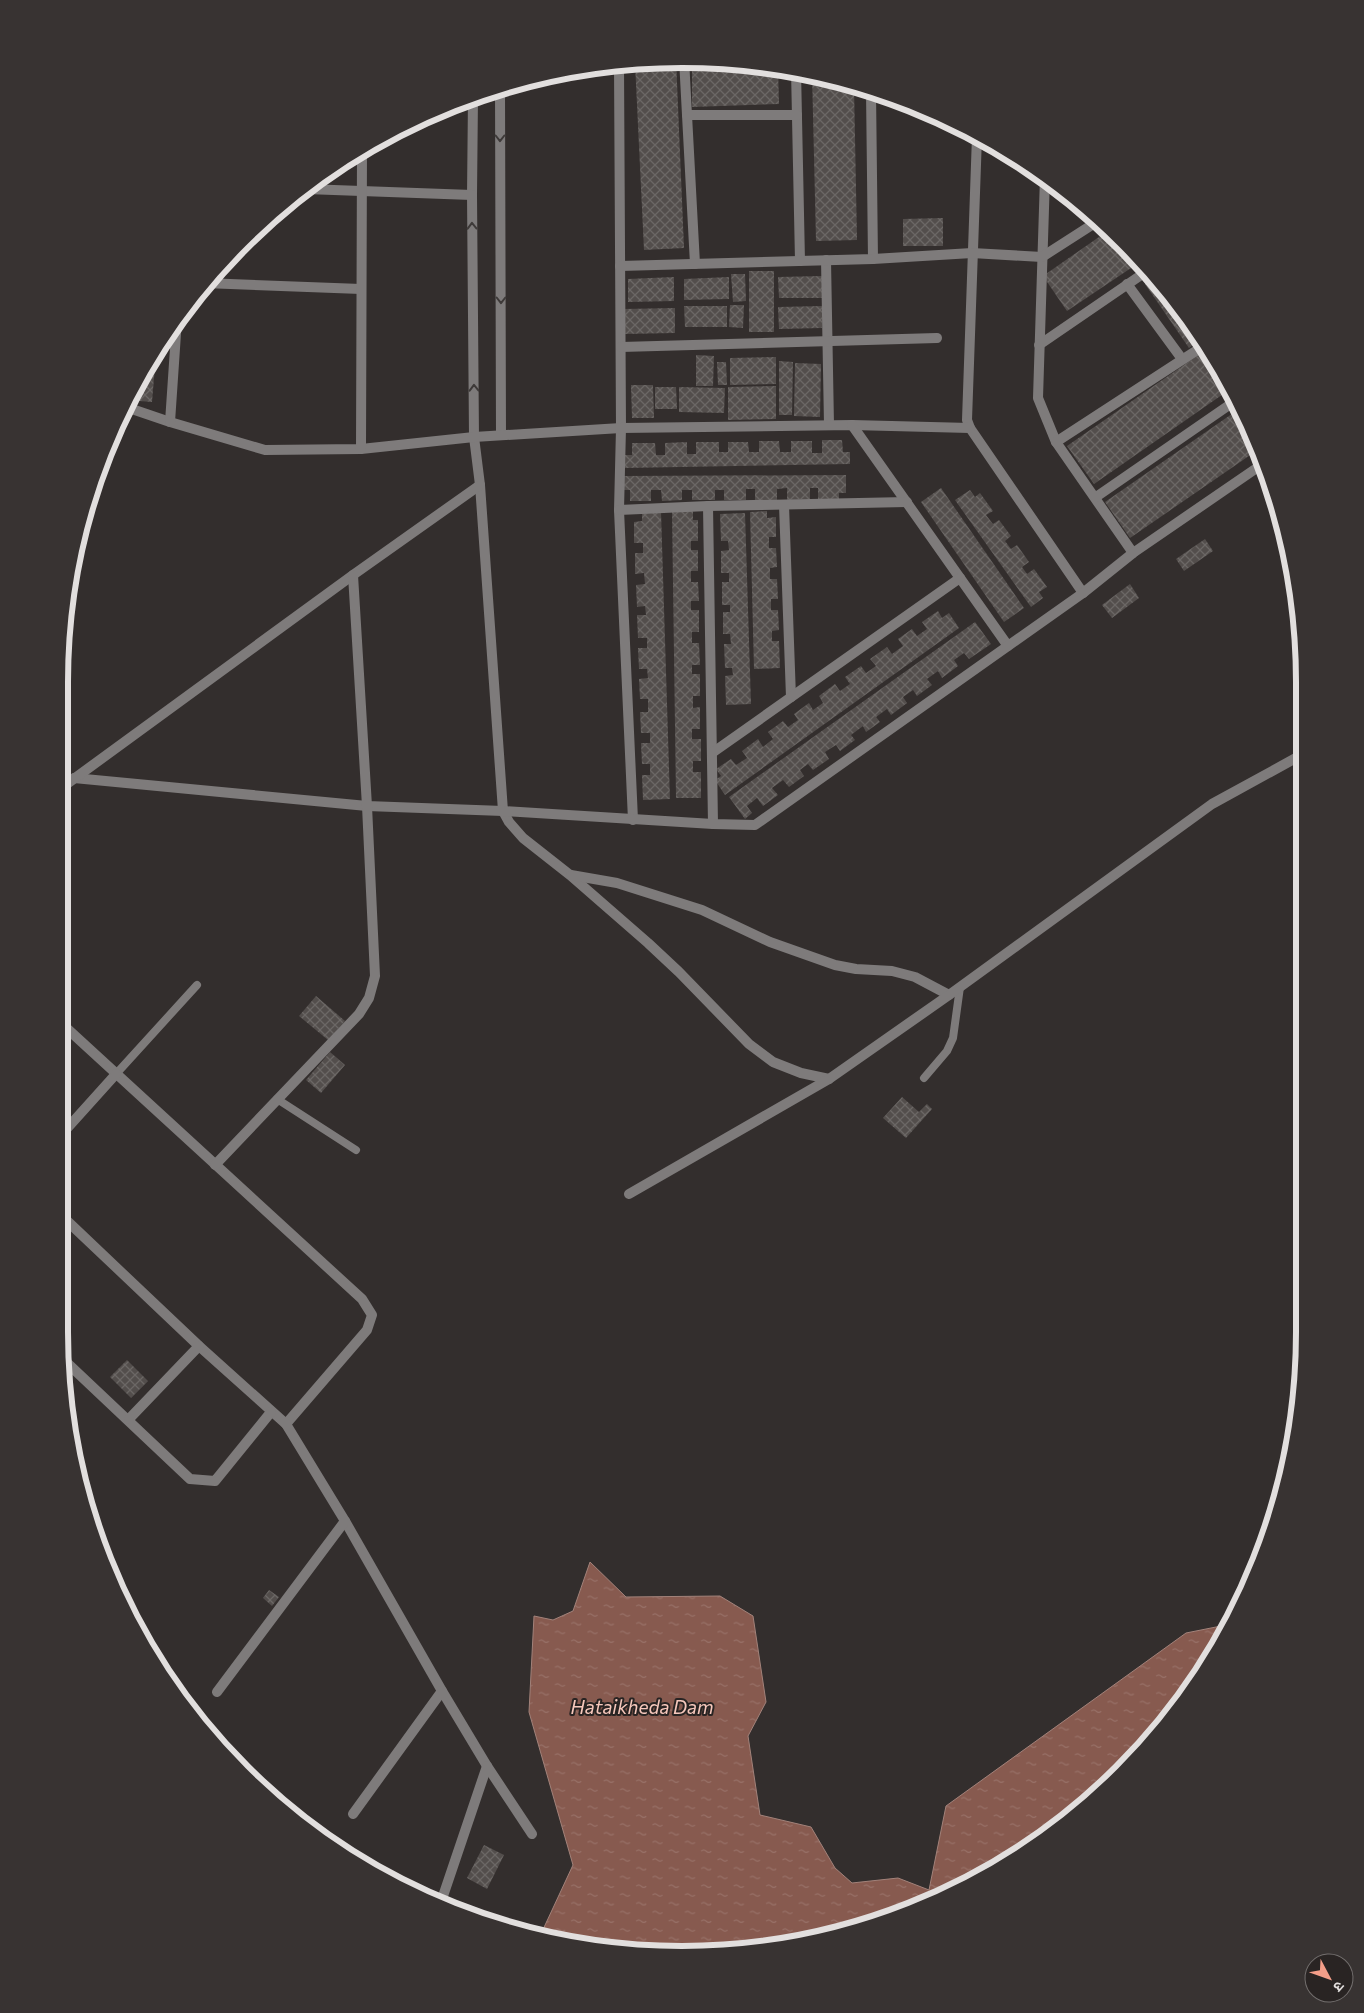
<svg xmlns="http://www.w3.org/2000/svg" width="1364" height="2013" font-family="Commissioner,'Noto Sans Devanagari',sans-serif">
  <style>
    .water { fill: url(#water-ripples); stroke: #a2827a }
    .building { fill: url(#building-cross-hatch) }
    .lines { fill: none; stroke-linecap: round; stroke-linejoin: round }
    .service { stroke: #7e7b7b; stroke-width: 8 }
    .minor { stroke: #7e7b7b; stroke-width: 10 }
    .oneway { stroke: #3e3a39 }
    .labels { text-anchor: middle; stroke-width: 4; stroke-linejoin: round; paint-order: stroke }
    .water-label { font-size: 19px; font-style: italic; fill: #f7c8bc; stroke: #292423 }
    .rim { fill: none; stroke: #e2dfde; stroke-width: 6 }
  </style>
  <defs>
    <pattern id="water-ripples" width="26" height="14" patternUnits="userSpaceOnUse" patternTransform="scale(1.25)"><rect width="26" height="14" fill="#875a4f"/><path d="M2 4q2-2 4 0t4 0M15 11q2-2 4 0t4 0" fill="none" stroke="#987168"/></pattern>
    <pattern id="building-cross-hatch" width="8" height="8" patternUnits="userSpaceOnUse" patternTransform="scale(1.25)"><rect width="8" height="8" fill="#534e4c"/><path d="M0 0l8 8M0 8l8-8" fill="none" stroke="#6b6765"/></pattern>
  </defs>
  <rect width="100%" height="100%" fill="#332e2d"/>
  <polygon class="water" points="590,1562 626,1597 720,1596 753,1616 766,1702 748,1736 760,1815 811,1827 835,1868 852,1883 898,1878 929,1890 946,1806 1186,1633 1231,1624 1200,1677 1123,1771 993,1871 920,1907 804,1942 641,1953 540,1936 573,1865 529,1712 534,1616 553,1620 573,1611"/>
  <g class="building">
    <polygon points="676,59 684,248 644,250 635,63"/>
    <polygon points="692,63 721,63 778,68 779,104 692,107"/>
    <polygon points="812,73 854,86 857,240 816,241"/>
    <polygon points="943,218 943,246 903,246 903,219"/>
    <polygon points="1109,230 1122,241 1140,262 1067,311 1043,276"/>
    <rect x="749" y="271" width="25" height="61"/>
    <polygon points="731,274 745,274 746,301 733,302"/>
    <polygon points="822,276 822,298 779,298 778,277"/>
    <polygon points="674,277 674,301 628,302 628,279"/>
    <polygon points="729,277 729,299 684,300 684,279"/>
    <polygon points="1153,278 1202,339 1189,348 1145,284"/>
    <polygon points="730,305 744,305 743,328 729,327"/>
    <polygon points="684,306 727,306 727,327 685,327"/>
    <polygon points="822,306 822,328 779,329 778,307"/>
    <polygon points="675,308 675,333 624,334 624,309"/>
    <polygon points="1207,349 1229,390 1094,484 1067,446"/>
    <polygon points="156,354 152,402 127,400 154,356"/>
    <polygon points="696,355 714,356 713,386 696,386"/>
    <polygon points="776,357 776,384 730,385 730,358"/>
    <polygon points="779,361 793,362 792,415 779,415"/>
    <polygon points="717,362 726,362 727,385 718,385"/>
    <polygon points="795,363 821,364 820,417 794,416"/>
    <polygon points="631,385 653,385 654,418 632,418"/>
    <polygon points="776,386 776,419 728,420 728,387"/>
    <polygon points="655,387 676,387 677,409 655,409"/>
    <polygon points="679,387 725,388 724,413 679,412"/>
    <polygon points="1239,409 1259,449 1130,538 1105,502"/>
    <polygon points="822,440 842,440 843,452 850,452 850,464 625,468 625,455 632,455 632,443 655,443 656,455 665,455 665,443 687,442 687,454 696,454 696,442 719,442 719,452 728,452 728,442 748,442 749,452 759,452 759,441 779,441 780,452 791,452 791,441 812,441 812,453 822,453"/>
    <polygon points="846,475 846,493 839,493 839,499 818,499 818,488 810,488 810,499 787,500 787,488 777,489 777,500 755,500 755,489 746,489 746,500 724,500 724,490 715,490 715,500 692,500 692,490 682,490 682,500 662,501 661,490 651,490 651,501 630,501 630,490 623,490 623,476"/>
    <polygon points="941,488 1024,608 1004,622 921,502"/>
    <polygon points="970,490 975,497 980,493 993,511 986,515 993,524 999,520 1011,536 1005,541 1011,549 1017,545 1029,562 1022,567 1027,574 1034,569 1047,587 1039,592 1043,598 1031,607 955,500"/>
    <polygon points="693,510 693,520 698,520 698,541 691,541 691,550 698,550 698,571 691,571 691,582 698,582 699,601 691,601 691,610 699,610 699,632 692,632 692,643 699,643 700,665 692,665 692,674 700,674 700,696 693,696 693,708 700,707 700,729 692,729 692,739 701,739 701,761 693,761 693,772 701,772 701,798 676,798 672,511"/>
    <polygon points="767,511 767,518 776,517 776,537 769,537 769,548 776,548 777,567 770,568 770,579 777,579 778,599 771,599 771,610 778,610 779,630 772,631 772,641 779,641 780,668 754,669 750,512"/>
    <polygon points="661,512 670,799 643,800 642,775 650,775 650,764 642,764 641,743 650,743 650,733 641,733 640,712 648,712 648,699 640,699 639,679 648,678 647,669 639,669 638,648 647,648 647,638 638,638 637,615 646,615 645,606 637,607 636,585 645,584 644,573 635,574 635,553 643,553 643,543 634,543 634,522 642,521 642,513"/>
    <polygon points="745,513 751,704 726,705 725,676 733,675 732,668 725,668 724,644 731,644 730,634 723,634 723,612 730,612 730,605 722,605 722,582 729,582 729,573 721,573 721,551 729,550 728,541 721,541 720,514"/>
    <polygon points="1205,539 1213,551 1184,571 1176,559"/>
    <polygon points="1130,584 1139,598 1112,618 1102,605"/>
    <polygon points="938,611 942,618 949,613 959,628 725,795 715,780 721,776 716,769 731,759 736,765 747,758 742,751 758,739 763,747 773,739 768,732 783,721 788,727 798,720 794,714 809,703 813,710 823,703 819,696 835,684 840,691 850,684 845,677 861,666 866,673 876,666 870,659 887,647 892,654 903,646 898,639 912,629 917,636 927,629 922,622"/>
    <polygon points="975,622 991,644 969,659 964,653 954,660 958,666 942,678 938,671 927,679 932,685 917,696 913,690 903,697 907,703 891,715 887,709 876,717 880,722 866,732 863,726 851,735 855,740 840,751 836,745 825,752 829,759 813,770 808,764 800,770 804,776 789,787 783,780 772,788 778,795 763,806 757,798 747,806 752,813 745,819 729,797"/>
    <polygon points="316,996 345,1021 328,1040 299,1016"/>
    <polygon points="330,1052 345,1065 321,1093 306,1080"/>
    <polygon points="902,1097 919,1112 927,1104 932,1109 906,1138 883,1118"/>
    <polygon points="127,1360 148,1381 131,1398 110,1377"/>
    <polygon points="269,1590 279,1597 272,1606 263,1598"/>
    <polygon points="484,1845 504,1855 487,1889 467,1878"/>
  </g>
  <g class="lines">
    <g class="service">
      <polyline points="116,1074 197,985"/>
      <polyline points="924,1078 947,1051 953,1038 960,987"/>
      <polyline points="277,1099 356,1150"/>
    </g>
    <g class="minor">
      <polyline points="684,59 695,264"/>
      <polyline points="619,65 621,428 619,510 633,820"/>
      <polyline points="796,70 800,261"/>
      <polyline points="500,89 501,435"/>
      <polyline points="871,91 873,259"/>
      <polyline points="473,97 472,195 474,437 480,485 503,811 509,822 523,838 570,875 648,943 679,972 749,1044 773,1062 801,1073 829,1079"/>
      <polyline points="687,115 797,115"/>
      <polyline points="977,136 967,420 970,428 1083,593"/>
      <polyline points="1045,177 1038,398 1056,442 1133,553"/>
      <polyline points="306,189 472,195"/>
      <polyline points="826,260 829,425"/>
      <polyline points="620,266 873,259 972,253 1042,257 1098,221"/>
      <polyline points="204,283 361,289"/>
      <polyline points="1127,284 1182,359"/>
      <polyline points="1039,345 1147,271"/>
      <polyline points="621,347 937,338"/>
      <polyline points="123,406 170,422 265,450 361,449 474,437 621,428 852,425 970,428"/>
      <polyline points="170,422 177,319"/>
      <polyline points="852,425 1008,646"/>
      <polyline points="1056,442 1205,345"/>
      <polyline points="361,449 362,150"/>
      <polyline points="1096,497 1235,401"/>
      <polyline points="784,505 791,697"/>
      <polyline points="708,506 713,824"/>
      <polyline points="619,510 708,506 907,502"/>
      <polyline points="712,753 960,578"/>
      <polyline points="74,778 367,806 503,811 713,824 755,825 1083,593 1133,553 1264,463"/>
      <polyline points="60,789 353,575 480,485"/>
      <polyline points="571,875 617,883 702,910 770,942 835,965 856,969 892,971 915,977 949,995"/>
      <polyline points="61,1023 362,1299 372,1315 367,1330 286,1424"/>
      <polyline points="62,1134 116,1074"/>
      <polyline points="215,1165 359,1014 369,998 375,976 367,806 353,575"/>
      <polyline points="629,1194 829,1079 949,995 1212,804 1305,753"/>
      <polyline points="63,1217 199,1346 286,1424 345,1521 442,1691 487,1766 532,1834"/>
      <polyline points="64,1360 190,1479 215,1481 271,1412"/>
      <polyline points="129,1419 199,1346"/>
      <polyline points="217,1692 345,1521"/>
      <polyline points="353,1814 442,1691"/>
      <polyline points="440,1905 487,1766"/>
    </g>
  </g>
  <defs><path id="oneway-chevron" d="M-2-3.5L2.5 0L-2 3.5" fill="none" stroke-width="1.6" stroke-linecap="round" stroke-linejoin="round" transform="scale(1.25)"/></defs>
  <g class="oneway">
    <use href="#oneway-chevron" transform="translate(500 138) rotate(90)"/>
    <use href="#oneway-chevron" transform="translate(472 226) rotate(-91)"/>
    <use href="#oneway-chevron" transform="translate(501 300) rotate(90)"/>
    <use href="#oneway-chevron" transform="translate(474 388) rotate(-91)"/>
  </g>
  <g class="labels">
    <g class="water-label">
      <text x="642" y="1714">Hataikheda Dam</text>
    </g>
  </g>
  <path d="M0 0H1364V2013H0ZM682 68H682A614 614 0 0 1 1296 682V1332A614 614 0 0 1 682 1946H682A614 614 0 0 1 68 1332V682A614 614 0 0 1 682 68Z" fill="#383332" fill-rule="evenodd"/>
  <path class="rim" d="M682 68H682A614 614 0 0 1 1296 682V1332A614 614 0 0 1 682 1946H682A614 614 0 0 1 68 1332V682A614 614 0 0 1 682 68Z"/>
  <g transform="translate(1329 1978) rotate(131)"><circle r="24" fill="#292423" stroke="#736f6e"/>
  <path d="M0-4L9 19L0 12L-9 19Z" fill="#f49e89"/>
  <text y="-8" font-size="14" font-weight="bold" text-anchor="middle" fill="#e2dfde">उ</text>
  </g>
</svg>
